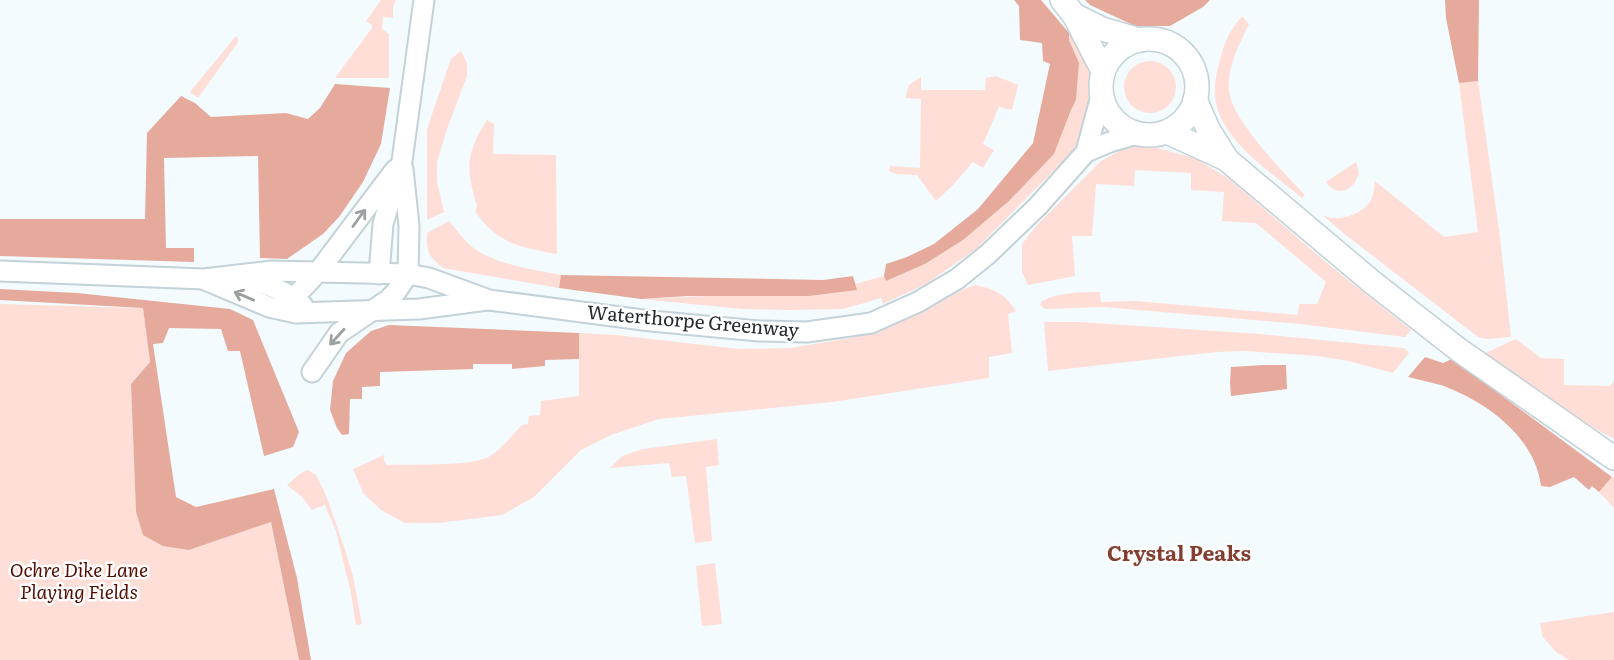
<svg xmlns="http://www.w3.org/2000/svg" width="1614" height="660" font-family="Literata,serif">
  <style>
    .green { fill: #feded6 }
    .forest { fill: #e5aa9c }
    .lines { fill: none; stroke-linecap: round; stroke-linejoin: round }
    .tertiary-casing { stroke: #c2d2d8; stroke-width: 23 }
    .secondary-casing { stroke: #c2d2d8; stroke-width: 26 }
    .tertiary { stroke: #fff; stroke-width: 19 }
    .secondary { stroke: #fff; stroke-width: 23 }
    .oneway { stroke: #9ca0a0 }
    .labels { text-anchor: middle; stroke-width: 5; stroke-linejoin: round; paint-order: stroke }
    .street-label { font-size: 19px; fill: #242b2d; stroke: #fff }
    .park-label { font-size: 19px; font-style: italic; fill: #530e01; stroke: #fff }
    .neighbourhood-label { font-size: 21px; font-weight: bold; fill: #843e2f; stroke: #fff }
  </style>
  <rect width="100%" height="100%" fill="#f4fbfe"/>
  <g class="green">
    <polygon points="381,0 396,0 393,7 393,18 383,17 382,29 389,34 389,78 335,78 372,28 372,25 366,21"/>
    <path d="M1242 16 1249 24C1239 45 1227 67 1229 91 1231 119 1285 174 1305 195L1302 198C1274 175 1227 144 1217 107 1213 93 1215 78 1219 64 1225 41 1227 35 1242 16Z"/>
    <path d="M1069 33C1079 43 1088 57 1091 71 1095 91 1083 133 1073 151L976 249 926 284 883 304 881 298 843 309 791 310 741 309 641 299 856 289 855 284 884 276 886 281 925 264 963 240 1009 201 1054 154 1071 110 1076 100 1079 63 1069 40Z"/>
    <polygon points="236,36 238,38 238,42 198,98 190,92"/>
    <polygon points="461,51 467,63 467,76 447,129 437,162 437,182 444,212 427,220 427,129 451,59"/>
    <circle cx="1150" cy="87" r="26"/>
    <polygon points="996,76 1018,85 1012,110 999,107 983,144 994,150 983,168 973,162 952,186 936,201 917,175 896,174 889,171 890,166 920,168 921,99 905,98 909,85 921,77 921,90 985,90 986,78"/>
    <path d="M1478 81 1500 237 1511 337 1486 339 1478 337 1347 236 1322 215C1326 216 1330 218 1333 218 1344 220 1363 212 1369 203 1374 197 1374 188 1375 181L1444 237 1478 232 1459 83Z"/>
    <path d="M487 120 494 124 493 154 556 155 557 254C520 247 497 244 475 211L477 206C466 169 465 154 487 120Z"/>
    <path d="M1143 144 1194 158 1228 178 1327 263 1411 330 1405 337 1300 324 1103 307 1045 309 1040 305 1042 301C1060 292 1080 292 1100 292L1101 302 1135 301 1298 315 1299 304H1317L1326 282 1256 223 1222 221 1224 192 1191 190V173L1135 170 1134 186 1096 184 1092 236H1072L1075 276 1028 285 1022 272V244L1037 225 1101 161 1121 150Z"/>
    <path d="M1356 162 1359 173C1354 190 1338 199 1326 182Z"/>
    <path d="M449 221C456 229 463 239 471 246 495 265 532 269 561 275L559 288 443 268C427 255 427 252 427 233Z"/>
    <path d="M975 285C995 289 1005 294 1016 311L1008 314 1012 353 989 357V378L832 402 659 419 611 435 581 450 534 497 502 515 438 523H405L381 510 363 493 353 469 384 455V461L387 465C409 464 473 467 490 456 501 450 513 434 522 425L528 424 529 416 540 415 541 401 579 396V333L617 335 739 349 790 348 851 338 893 325 925 311 959 291Z"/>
    <polygon points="0,304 143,308 150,362 131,384 136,512 143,535 189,550 271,522 299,660 0,660"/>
    <polygon points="1044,322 1079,322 1260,334 1404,348 1409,353 1393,373 1348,361 1317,356 1245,351 1216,352 1048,371"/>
    <polygon points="1516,339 1541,358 1564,359 1564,385 1610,386 1614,381 1614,439 1560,409 1483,354"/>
    <polygon points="717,439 719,465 706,467 712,541 695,543 686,476 672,477 669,463 610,468 622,456 643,449"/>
    <polygon points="308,470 316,475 326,495 344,547 353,576 362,624 356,625 351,593 336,531 325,505 312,510 302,497 287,485 301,473"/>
    <polygon points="1612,477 1614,478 1614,508 1599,492"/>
    <polygon points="715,563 722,624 702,626 696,566"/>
    <polygon points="1614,612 1614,660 1569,660 1556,652 1542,636 1540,623"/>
  </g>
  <g class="forest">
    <polygon points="1014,0 1041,0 1069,33 1069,40 1079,63 1076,100 1071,110 1054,154 1009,201 963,240 925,264 886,281 884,276 886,264 907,257 934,244 978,209 1033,143 1050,64 1043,61 1042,43 1020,40 1019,6"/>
    <polygon points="1085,0 1210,0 1203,7 1170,26 1135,26 1090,5"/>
    <polygon points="1445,0 1479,0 1478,81 1459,83 1446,18"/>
    <polygon points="335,84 390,88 381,144 363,182 339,217 323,234 287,259 260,258 258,156 164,158 166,248 194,248 194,262 0,256 0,219 145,219 147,133 181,96 195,103 211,117 286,113 308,119 320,108"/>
    <polygon points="561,275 823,280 853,276 857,290 808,296 688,296 641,299 559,288"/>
    <polygon points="0,289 77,293 230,309 253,320 299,432 293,447 264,456 240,351 228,351 221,329 169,328 163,343 153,344 176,497 196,507 274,489 297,578 311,660 299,660 271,522 189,550 163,546 143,535 136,512 131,384 150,362 143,308 0,300"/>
    <polygon points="389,325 579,333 579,359 545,360 545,366 512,369 512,364 473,364 473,369 380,372 380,386 362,387 362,399 350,399 349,434 342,435 337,428 330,410 333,381 346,353 371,331"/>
    <path d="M1425 357 1443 363 1452 359 1612 477 1599 492 1592 486 1589 490 1574 477 1550 487 1541 486C1535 436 1485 401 1441 385 1430 382 1419 380 1408 377Z"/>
    <polygon points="1264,365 1286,365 1287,389 1231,396 1230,382 1231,367"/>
  </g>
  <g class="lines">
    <g class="tertiary-casing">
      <g id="tertiary">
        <polyline points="1086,152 1110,142 1137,134"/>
        <polyline points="0,271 204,279 272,271 408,274 429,278 489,300 651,321 759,331 807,332 871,323 918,302 957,279 988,254 1038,206 1086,152 1101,96"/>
        <polyline points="379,274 383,224 402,161 424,0"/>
        <path d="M243 278C264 284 287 290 303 306"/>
        <polyline points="205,280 269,307 296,313 419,309 487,300"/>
        <polyline points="284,310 288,304 318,272 395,170"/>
        <polyline points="312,372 339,333 388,300 396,292 408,274 409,226 403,169"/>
      </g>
    </g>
    <g class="secondary-casing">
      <g id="secondary">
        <polyline points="1062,0 1074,15 1103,71"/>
        <polyline points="1074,15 1102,29 1140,40"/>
        <circle cx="1149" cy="87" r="48"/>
        <polyline points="1195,99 1208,129 1226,158"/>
        <polyline points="1167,132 1226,159 1372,282 1459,350 1614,458"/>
      </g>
    </g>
    <use href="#tertiary" class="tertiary"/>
    <use href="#secondary" class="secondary"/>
  </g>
  <defs><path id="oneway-shaft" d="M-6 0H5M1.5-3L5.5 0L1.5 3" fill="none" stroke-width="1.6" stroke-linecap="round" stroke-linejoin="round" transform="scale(1.75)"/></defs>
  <g class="oneway">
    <use href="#oneway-shaft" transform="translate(359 218) rotate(-54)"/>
    <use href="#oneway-shaft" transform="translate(244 296) rotate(-157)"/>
    <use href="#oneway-shaft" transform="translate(337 337) rotate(132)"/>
  </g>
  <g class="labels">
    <g class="street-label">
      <text transform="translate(693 321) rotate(5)" y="7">Waterthorpe Greenway</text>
    </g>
    <g class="park-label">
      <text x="79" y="577">Ochre Dike Lane<tspan x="79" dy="22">Playing Fields</tspan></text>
    </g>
    <g class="neighbourhood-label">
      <text x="1179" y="561">Crystal Peaks</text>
    </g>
  </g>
</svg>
